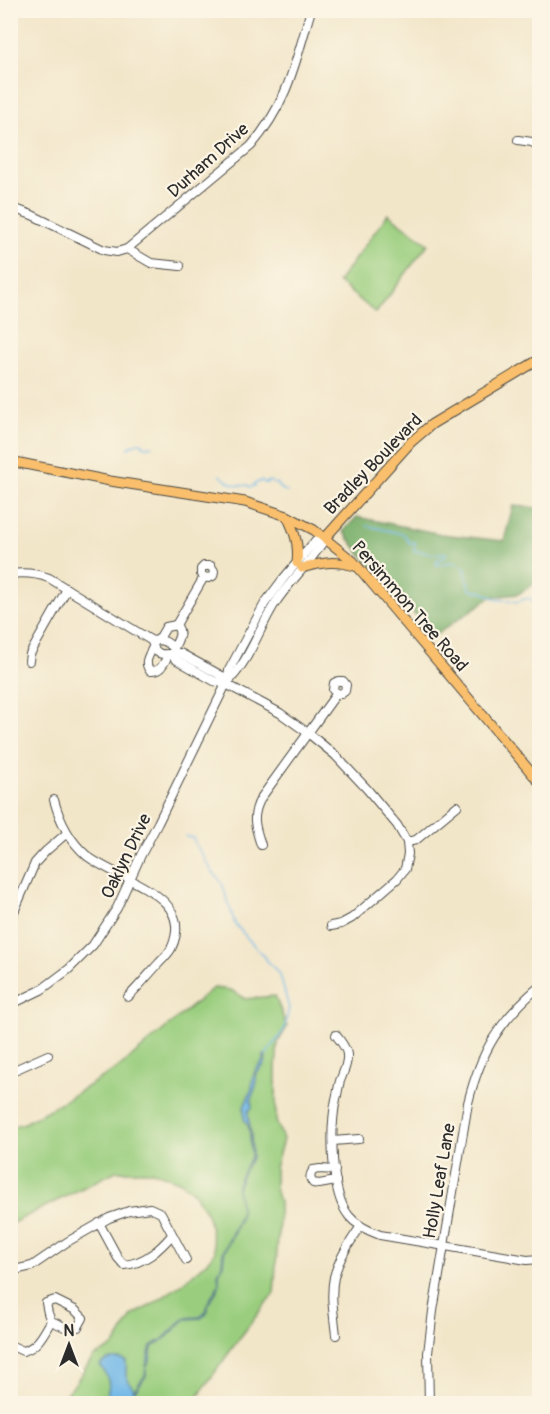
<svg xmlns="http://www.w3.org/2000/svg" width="550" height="1414" font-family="Pangolin,sans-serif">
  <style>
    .green { fill: #9ace7e; stroke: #627c54; stroke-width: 1.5 }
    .forest { fill: #7bb16d; stroke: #536e4c; stroke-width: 1.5 }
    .water { fill: #70b7e7; stroke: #4e7189; stroke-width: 1.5 }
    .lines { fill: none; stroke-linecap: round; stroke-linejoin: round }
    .stream { stroke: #70b7e7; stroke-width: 1.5 }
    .minor-casing { stroke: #494743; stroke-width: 10 }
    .major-casing { stroke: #494743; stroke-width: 11 }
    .minor { stroke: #fff; stroke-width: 8 }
    .major { stroke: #f9bf6d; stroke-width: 9 }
    .labels { text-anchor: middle; stroke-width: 4.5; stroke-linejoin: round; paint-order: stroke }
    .street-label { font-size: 18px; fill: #2b2b2b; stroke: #fcf5e5 }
  </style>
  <rect width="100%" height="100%" fill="#fcf5e5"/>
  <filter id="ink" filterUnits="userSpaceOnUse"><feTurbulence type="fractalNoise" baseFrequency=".0167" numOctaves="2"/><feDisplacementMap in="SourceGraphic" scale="12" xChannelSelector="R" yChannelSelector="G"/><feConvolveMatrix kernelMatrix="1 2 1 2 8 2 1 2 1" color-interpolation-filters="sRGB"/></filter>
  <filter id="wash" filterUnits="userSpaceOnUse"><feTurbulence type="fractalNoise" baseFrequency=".008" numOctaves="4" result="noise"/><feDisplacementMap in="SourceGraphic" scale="24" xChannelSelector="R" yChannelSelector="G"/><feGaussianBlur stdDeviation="1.35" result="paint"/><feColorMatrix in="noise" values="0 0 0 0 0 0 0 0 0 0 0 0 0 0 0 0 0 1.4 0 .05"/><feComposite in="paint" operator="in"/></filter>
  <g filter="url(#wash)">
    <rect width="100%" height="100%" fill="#f2e6c9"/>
    <g class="green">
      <polygon points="388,214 428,244 376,313 338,282"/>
      <polygon points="213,988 231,990 245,999 275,996 287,1027 278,1042 276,1068 276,1121 283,1139 275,1168 275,1188 279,1202 279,1221 274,1294 266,1303 233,1347 193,1403 55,1403 72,1388 93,1357 113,1347 132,1316 153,1304 183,1283 206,1263 215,1252 208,1216 195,1194 181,1182 153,1171 116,1171 11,1224 10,1127 25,1123 57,1105 121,1066"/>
    </g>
    <polygon class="forest" points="513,506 539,508 539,581 518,594 491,597 434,636 363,557 343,531 357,517 441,534 504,541"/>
    <path class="water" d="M264 1055H266L265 1064 257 1073 256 1077V1086L251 1099 252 1108 249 1110 248 1113 251 1134 252 1158 245 1169 238 1185 237 1189 241 1211 240 1218 224 1253 223 1264 219 1274V1284L217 1290 208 1305V1310L205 1315 201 1318 185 1319 167 1337 152 1347 150 1360 146 1367V1376L134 1392 135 1396 131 1403H98C113 1393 111 1379 100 1365 106 1358 117 1357 126 1361V1376L134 1390 145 1376 146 1367 151 1346 162 1340 185 1318 200 1317 207 1310V1305L219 1284 218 1274 222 1264 223 1253 239 1218 241 1211 237 1189V1185L245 1168 251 1157 250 1134 248 1125 244 1119V1107L252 1088V1082L255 1071 264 1060Z"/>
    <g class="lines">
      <g class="stream">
        <polyline points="128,448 137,443 142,443 145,447 152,446"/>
        <path d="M220 475C228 483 238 487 248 485L249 487 255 486 254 484 261 481 266 483 270 481 274 484 277 483 278 487 287 492"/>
        <path d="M367 526C381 528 392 532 404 534L409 543 415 542 414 551C421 551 426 553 432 554 437 554 441 552 446 553L445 557 436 561 437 565C452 562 453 559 466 569L465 572 470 590 482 592 499 600H508L518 602 524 599 530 598 532 602 540 599"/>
        <polyline points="185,836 193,838 196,845 212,871 222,883 235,924 280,975 289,1008 284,1030 266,1055"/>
      </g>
    </g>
  </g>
  <g filter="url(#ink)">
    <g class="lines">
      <g class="minor-casing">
        <g id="minor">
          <polyline points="518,140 532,142 540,147"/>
          <polyline points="10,207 32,215 104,250 117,252 127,249 151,263 180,266"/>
          <path d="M127 249 251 146C288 103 295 63 311 10"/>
          <path d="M10 574C25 572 36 573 49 578L152 641C155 660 168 653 180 653L222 676 226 684"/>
          <polyline points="176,625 204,577 209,578 213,576 214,571 211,566 204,566 201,569 201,574 204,577"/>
          <polyline points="159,639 166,627 176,625"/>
          <path d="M152 641C162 639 166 641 174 648L173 653 175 659 214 681 226 684 280 713 308 733 335 755 367 789 397 825 407 842 408 854 405 869 397 879 352 918 341 924 331 926"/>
          <path d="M153 647C149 656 143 662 150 671 161 672 163 664 168 656"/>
          <path d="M174 648C178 639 183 633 176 625"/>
          <polyline points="29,661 30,654 67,589"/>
          <path d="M226 684C249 662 258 631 274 605 289 581 312 562 325 538"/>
          <path d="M54 800C60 822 69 840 86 855 115 880 198 893 171 949 168 954 163 959 159 963 149 974 139 986 128 997"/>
          <polyline points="407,842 416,840 457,806"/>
          <path d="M261 845C255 827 251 816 261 798L337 693 341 694 345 691 346 685 343 681H338L334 683 333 690 337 693"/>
          <polyline points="10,921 35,863 46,851 67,833"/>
          <polyline points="10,1005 41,990 69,969 93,945 117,908 141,855 158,823 226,684 229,670 265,603 283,579 316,540 325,538"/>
          <path d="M336 1035C340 1041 347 1048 347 1055 348 1064 343 1073 340 1081 338 1087 338 1093 336 1099 330 1128 330 1193 349 1216 357 1226 369 1231 380 1235L527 1260 540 1259"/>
          <polyline points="10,1072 48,1055"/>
          <polyline points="333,1141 359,1139"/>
          <path d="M335 1170 320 1169 313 1170C310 1175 309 1178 313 1183L319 1184 336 1181"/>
          <path d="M99 1223 118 1258 124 1265C145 1263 159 1250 172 1235"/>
          <polyline points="10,1271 32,1266 67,1242 109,1218 129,1211 150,1208 161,1213 186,1260"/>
          <polygon points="55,1300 75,1310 83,1318 78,1327 67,1328 51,1321 48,1313 46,1303"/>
          <path d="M336 1335C334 1316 330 1296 334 1277 339 1258 350 1242 361 1226"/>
          <path d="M10 1345 23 1351C38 1347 44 1333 51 1321"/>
          <path d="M429 1404 428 1353 433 1311 468 1103C481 1051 499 1021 540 986"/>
        </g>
      </g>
      <g class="major-casing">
        <g id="major">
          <polyline points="10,461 110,481 245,502 287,516 314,530 353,561 540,783"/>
          <path d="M287 516C295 532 299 545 297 563"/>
          <polyline points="325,538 411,442 432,424 540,359"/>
          <path d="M302 568C324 562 335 560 358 567"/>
        </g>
      </g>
      <use href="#minor" class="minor"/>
      <use href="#major" class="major"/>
    </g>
  </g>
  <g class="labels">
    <g class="street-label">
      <text transform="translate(208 160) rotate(-42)" y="6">Durham Drive</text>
      <text transform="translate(373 464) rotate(-46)" y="6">Bradley Boulevard</text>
      <text transform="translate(410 606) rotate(49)" y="6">Persimmon Tree Road</text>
      <text transform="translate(126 856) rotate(-64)" y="6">Oaklyn Drive</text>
      <text transform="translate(439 1181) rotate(-80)" y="6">Holly Leaf Lane</text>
    </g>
  </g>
  <rect width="550" height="1414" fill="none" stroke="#fcf5e5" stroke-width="36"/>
  <g transform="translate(69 1345)" stroke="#fcf5e5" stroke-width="4.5" paint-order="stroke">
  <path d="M0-4.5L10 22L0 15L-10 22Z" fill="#2b2b2b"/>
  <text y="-9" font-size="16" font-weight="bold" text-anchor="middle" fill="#2b2b2b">N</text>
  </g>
</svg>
